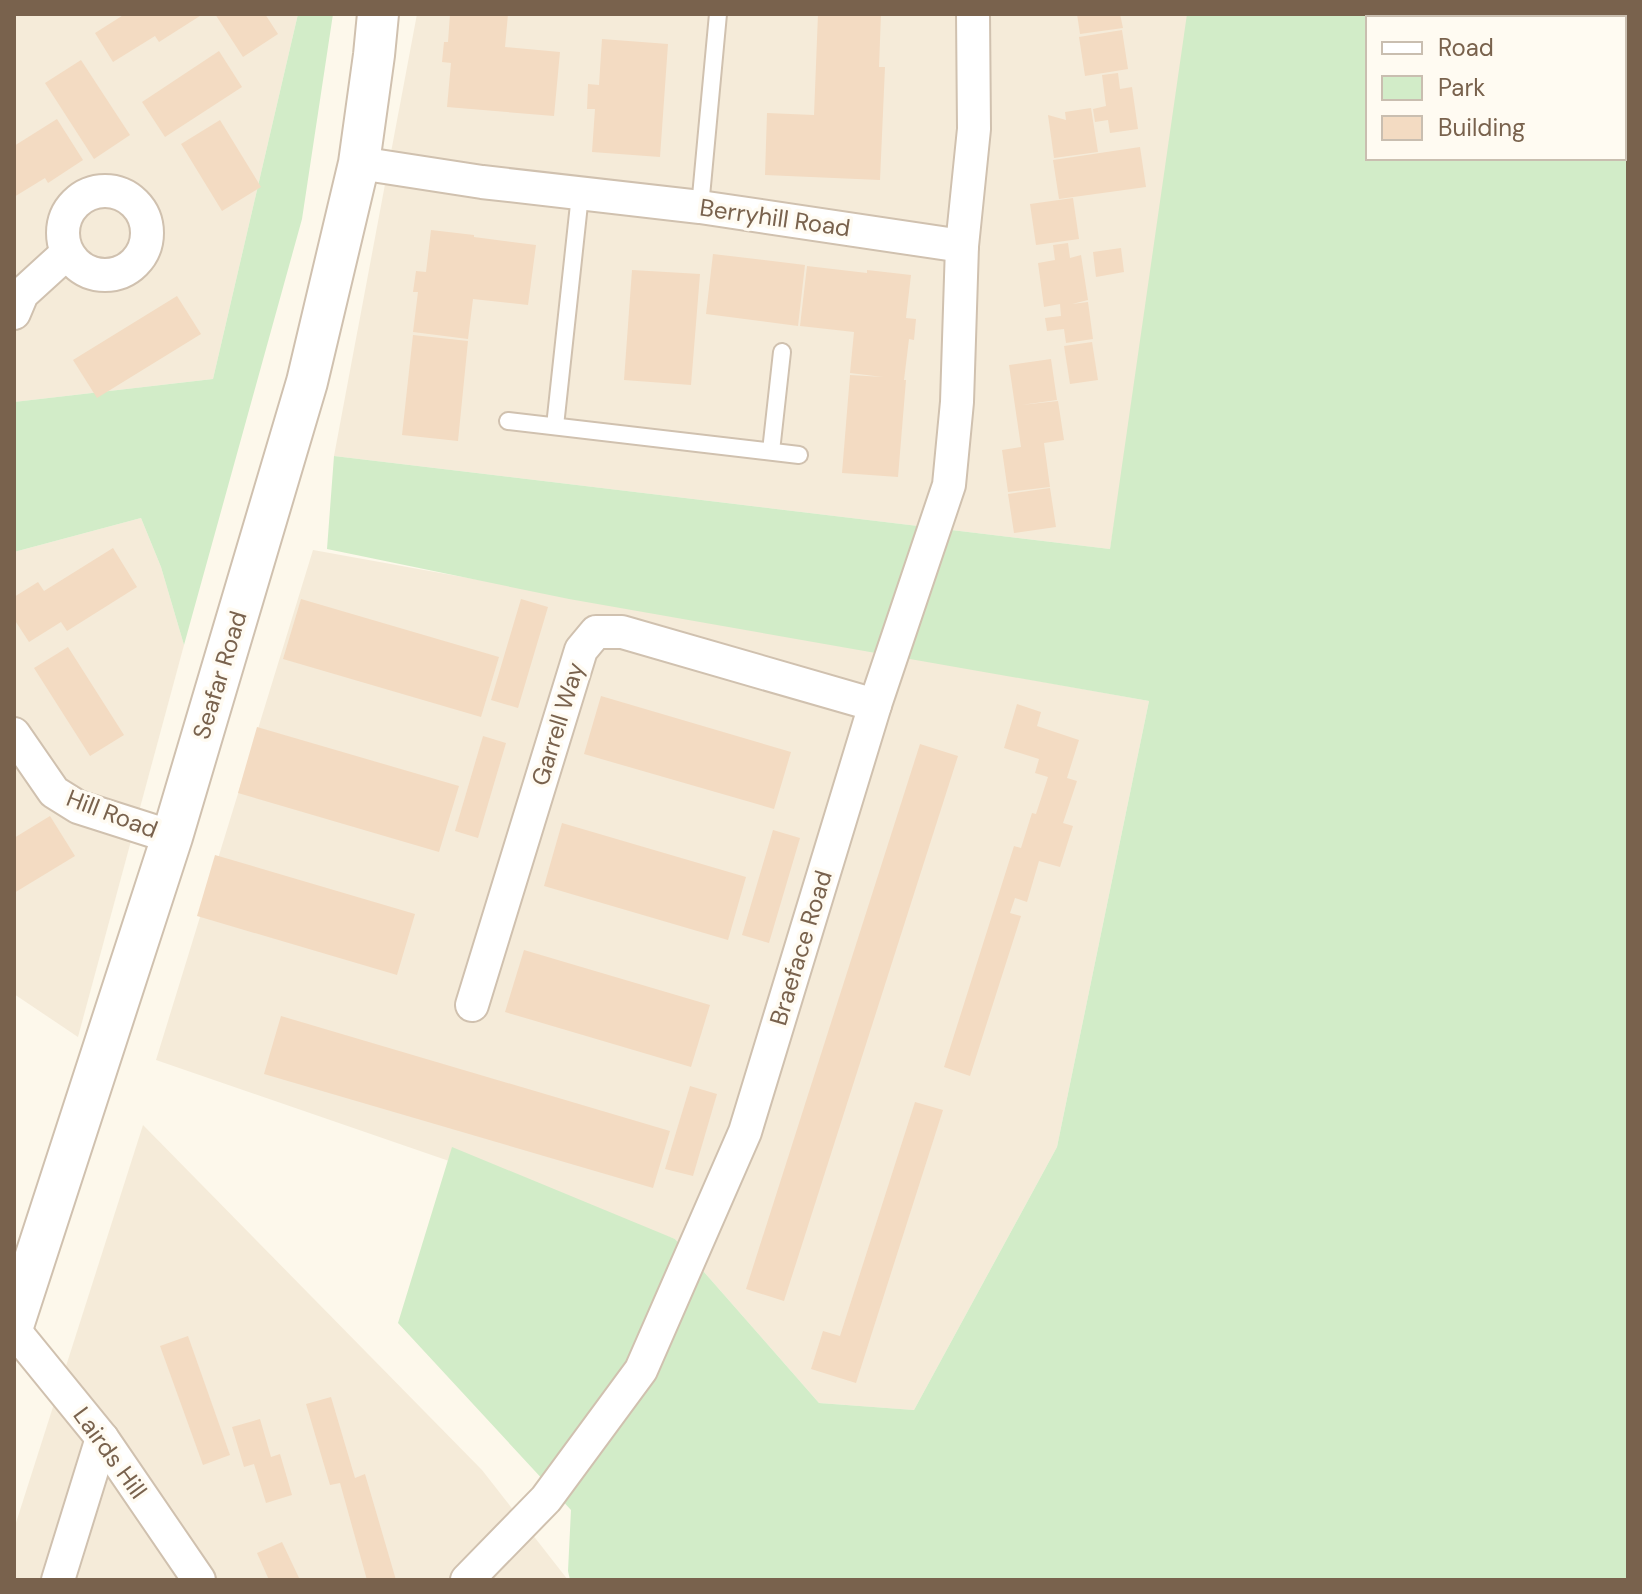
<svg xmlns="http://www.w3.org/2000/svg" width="1642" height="1594" font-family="'DM Sans',sans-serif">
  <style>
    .residential { fill: #f5ebd9 }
    .green { fill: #d2ecc8; fill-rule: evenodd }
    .building { fill: #f3dbc2 }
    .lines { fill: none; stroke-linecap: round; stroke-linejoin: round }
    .service-casing { stroke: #d0c1af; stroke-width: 20 }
    .minor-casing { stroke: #d0c1af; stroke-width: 36 }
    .tertiary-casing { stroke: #d0c1af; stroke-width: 44 }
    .service { stroke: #fff; stroke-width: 16 }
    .minor { stroke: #fff; stroke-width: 32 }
    .tertiary { stroke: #fff; stroke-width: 40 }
    .labels { text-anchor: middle; stroke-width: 7; stroke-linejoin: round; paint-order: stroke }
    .street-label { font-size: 24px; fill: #79624d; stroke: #fffbf2 }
  </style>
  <rect width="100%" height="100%" fill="#fdf8eb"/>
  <g class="residential">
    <polygon points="14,14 298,14 213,379 14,402"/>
    <polygon points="417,14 1196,14 1110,549 334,456"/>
    <polygon points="141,518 161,567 184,645 78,1037 14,994 14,552"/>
    <polygon points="313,550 1149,701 1057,1147 914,1410 819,1403 675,1239 156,1060"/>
    <polygon points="143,1125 482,1470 568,1580 14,1580 14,1529"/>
  </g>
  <g class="green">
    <polygon points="298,14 333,14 302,219 184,645 161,567 141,518 14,552 14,402 213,379"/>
    <path d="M1187 14H1628V1580H570L568 1571 571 1510 398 1323 452 1147 675 1239 819 1403 914 1410 1057 1147 1149 701 569 599 327 549 334 456 1110 549ZM1368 18H1624V158H1368Z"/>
  </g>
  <g class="building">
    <polygon points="125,14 203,14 159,42 155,36 113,62 95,33"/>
    <polygon points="215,14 265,14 278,34 243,57"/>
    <polygon points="450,14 508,14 505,47 560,52 554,116 447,107 451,63 442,62 444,42 448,42"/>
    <polygon points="818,14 881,14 879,67 885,67 880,180 765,175 767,113 814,115"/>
    <polygon points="1077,14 1120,14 1123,28 1080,34"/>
    <polygon points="1122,30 1128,69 1085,76 1079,37"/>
    <polygon points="602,39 668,44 660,157 592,152 595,109 587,109 588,84 599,85"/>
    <polygon points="219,51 242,87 165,137 142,102"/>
    <polygon points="81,60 130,135 94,159 45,83"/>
    <polygon points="1118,73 1120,89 1132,87 1138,129 1110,133 1108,120 1095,122 1093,109 1106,106 1102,75"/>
    <polygon points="1091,108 1098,152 1054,158 1048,115 1066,120 1065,112"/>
    <polygon points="57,119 83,160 48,183 45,178 14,197 14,146"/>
    <polygon points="220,120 261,187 222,211 181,144"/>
    <polygon points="1140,147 1146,187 1059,199 1053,160"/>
    <polygon points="1073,198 1079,239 1036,245 1030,204"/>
    <polygon points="431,230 474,235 474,237 536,245 528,305 473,299 468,339 413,332 418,292 413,292 416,271 426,272"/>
    <polygon points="1068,243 1070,258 1081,255 1088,300 1072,304 1088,302 1093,339 1066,343 1064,329 1047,331 1045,318 1061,316 1060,304 1044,307 1038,263 1055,260 1053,245"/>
    <polygon points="1121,248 1124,272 1096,277 1093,252"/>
    <polygon points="713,254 805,265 798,326 706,314"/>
    <polygon points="807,266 867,273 867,270 911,275 906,318 916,319 914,340 909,339 904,380 906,380 898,477 842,473 850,375 883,377 850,373 854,332 800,326"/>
    <polygon points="632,270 700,274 691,385 624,380"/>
    <polygon points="177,296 201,334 97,398 73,360"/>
    <polygon points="413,335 468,341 458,441 402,435"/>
    <polygon points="1092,342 1098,380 1070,384 1064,346"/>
    <polygon points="1051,359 1057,400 1021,405 1058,401 1064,440 1044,443 1050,487 1008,492 1002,450 1021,447 1009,365"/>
    <polygon points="1050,488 1056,527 1014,533 1008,494"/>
    <polygon points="113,548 137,587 67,631 61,622 29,642 14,619 14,597 38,582 44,591"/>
    <polygon points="301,599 499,657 481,717 283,659"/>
    <polygon points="521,599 548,607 518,708 491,700"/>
    <polygon points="68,647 124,735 90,756 34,668"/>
    <polygon points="601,696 791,752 774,809 584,754"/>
    <polygon points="1017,704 1041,712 1037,726 1079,740 1067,778 1077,781 1063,823 1073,826 1060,867 1039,861 1027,902 1015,898 1010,913 1021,916 970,1076 944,1067 1014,846 1021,848 1032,813 1036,814 1048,777 1035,773 1039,759 1004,748"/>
    <polygon points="257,727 459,786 439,852 238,793"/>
    <polygon points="483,736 506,743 478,838 455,831"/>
    <polygon points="920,744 958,756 784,1301 746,1289"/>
    <polygon points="50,816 75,856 14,893 14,838"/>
    <polygon points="562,823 746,877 728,940 544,886"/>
    <polygon points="773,830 800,838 769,943 742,935"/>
    <polygon points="215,855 415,914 397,975 197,916"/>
    <polygon points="524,950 710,1005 691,1067 505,1012"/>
    <polygon points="281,1016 670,1131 653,1188 264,1074"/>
    <polygon points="690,1086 717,1094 693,1176 665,1169"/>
    <polygon points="915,1102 943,1110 856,1383 811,1369 823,1331 840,1336"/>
    <polygon points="188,1336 230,1455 203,1465 160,1346"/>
    <polygon points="331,1397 355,1478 365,1474 396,1580 367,1580 340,1483 330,1485 306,1404"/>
    <polygon points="260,1419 271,1457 280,1454 292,1495 266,1503 254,1464 244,1467 232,1427"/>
    <polygon points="282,1542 300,1580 269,1580 257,1553"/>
  </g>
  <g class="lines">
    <g class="service-casing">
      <g id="service">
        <polyline points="700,207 718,14"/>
        <polyline points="508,421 799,455"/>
        <polyline points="555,426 580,195"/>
        <polyline points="771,451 782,352"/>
      </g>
    </g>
    <g class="minor-casing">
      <g id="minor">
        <polyline points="359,163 482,182 700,207 962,246"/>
        <circle cx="105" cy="233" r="42"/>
        <polyline points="14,313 22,294 67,253"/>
        <polyline points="14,734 54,792 78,807 172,837"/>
        <polyline points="472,1005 581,650 596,632 622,632 875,705"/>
        <polyline points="14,1330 102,1438 199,1580"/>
        <polyline points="58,1580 102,1438"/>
        <polyline points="467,1580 546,1499 641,1370 745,1132 875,705 949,485 957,402 962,246 974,129 973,14"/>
      </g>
    </g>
    <g class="tertiary-casing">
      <polyline id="tertiary" points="14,1323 172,837 307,382 359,163 374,55 378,14"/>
    </g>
    <use href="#service" class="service"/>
    <use href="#minor" class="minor"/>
    <use href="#tertiary" class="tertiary"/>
  </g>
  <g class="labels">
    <g class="street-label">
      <text transform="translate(775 218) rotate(8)" y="8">Berryhill Road</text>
      <text transform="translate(220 675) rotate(-73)" y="8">Seafar Road</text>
      <text transform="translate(558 724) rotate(-73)" y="8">Garrell Way</text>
      <text transform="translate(112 814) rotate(21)" y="8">Hill Road</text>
      <text transform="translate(801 948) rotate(-73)" y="8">Braeface Road</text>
      <text transform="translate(110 1453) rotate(54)" y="8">Lairds Hill</text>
    </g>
  </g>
  <rect width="1642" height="1594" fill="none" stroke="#79624d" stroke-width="32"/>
  <rect x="1366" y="16" width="260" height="144" fill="#fffbf2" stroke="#c9beb0" stroke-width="2"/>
  <rect x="1382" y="42" width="40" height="12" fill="#ffffff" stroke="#c9beb0" stroke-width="2"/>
  <text x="1438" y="56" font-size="24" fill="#79624d">Road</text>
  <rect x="1382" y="76" width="40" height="24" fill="#d2ecc8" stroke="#c9beb0" stroke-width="2"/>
  <text x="1438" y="96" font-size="24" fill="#79624d">Park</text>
  <rect x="1382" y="116" width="40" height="24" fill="#f3dbc2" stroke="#c9beb0" stroke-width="2"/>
  <text x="1438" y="136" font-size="24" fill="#79624d">Building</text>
</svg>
